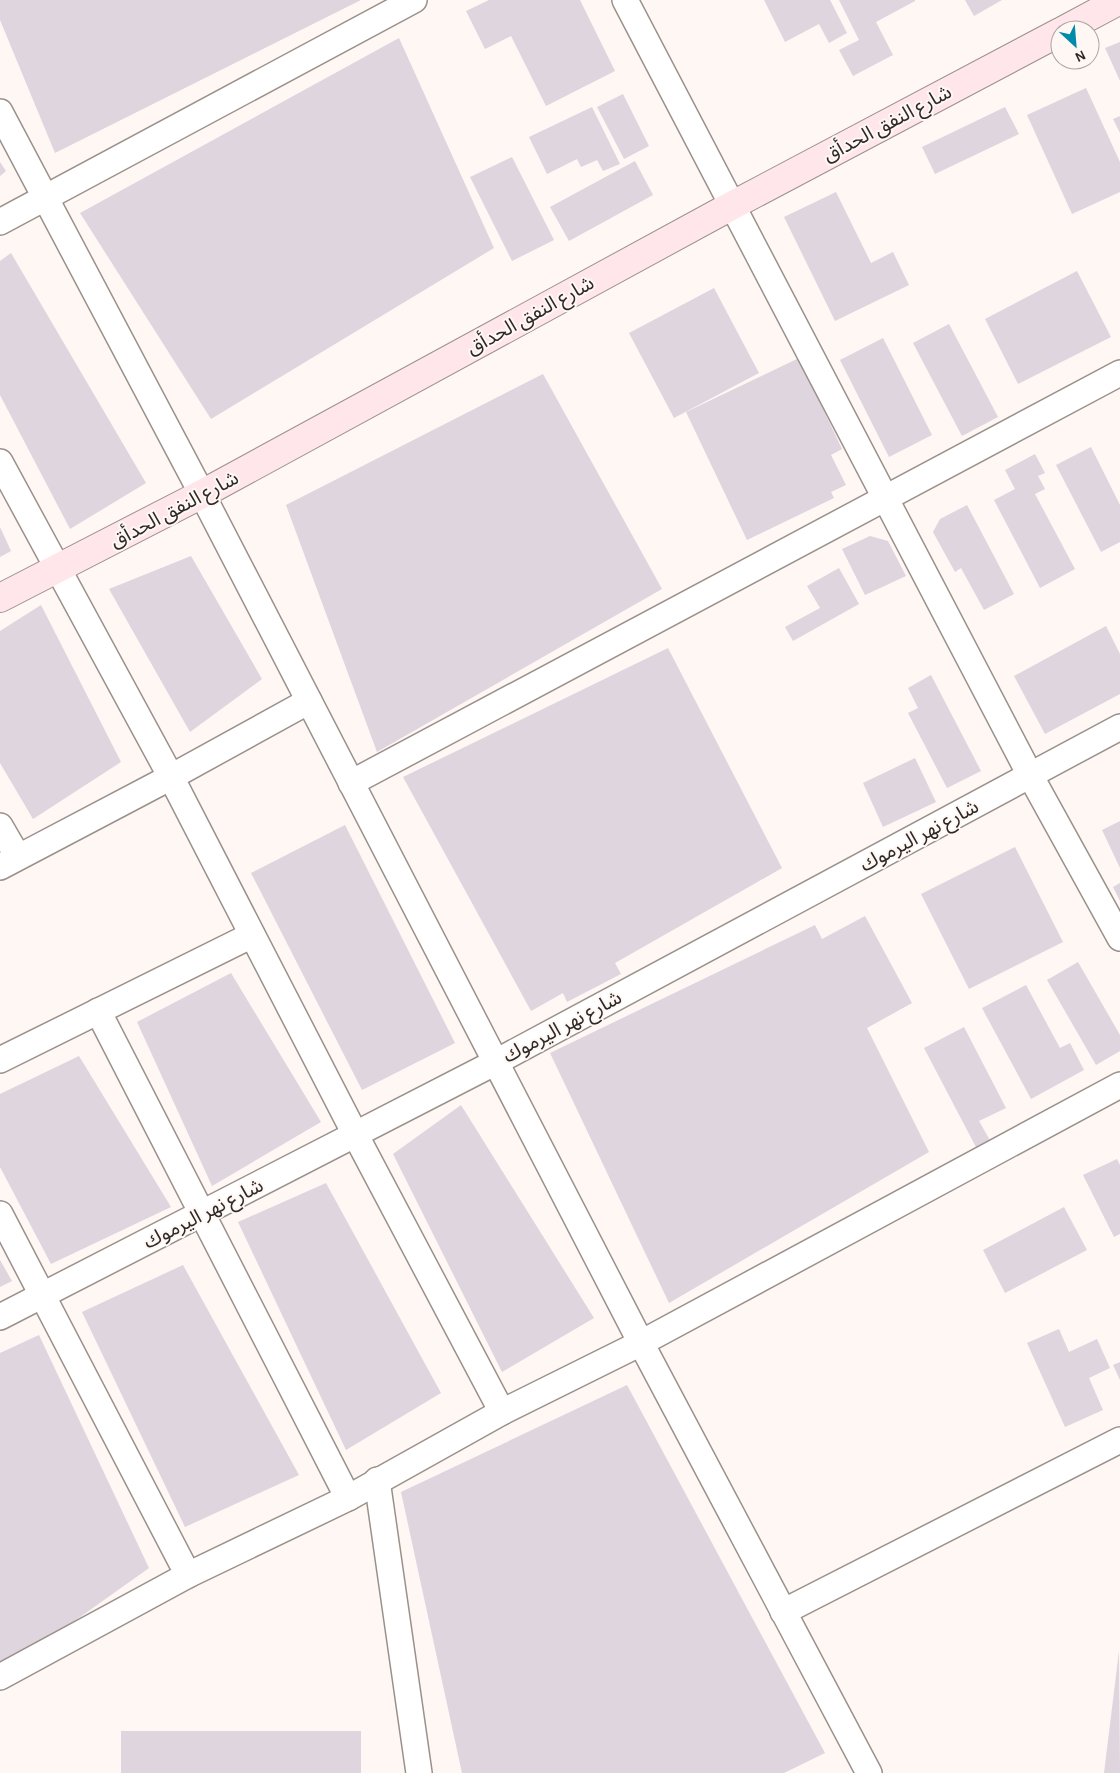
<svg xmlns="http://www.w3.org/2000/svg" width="1120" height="1773" font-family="'Alegreya Sans','Noto Sans Arabic',sans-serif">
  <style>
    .building { fill: #ded5de }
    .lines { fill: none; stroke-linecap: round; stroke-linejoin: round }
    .street-casing { stroke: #9b918b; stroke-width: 28 }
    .secondary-casing { stroke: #9b918b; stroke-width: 30 }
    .street { stroke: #fff; stroke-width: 25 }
    .secondary { stroke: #ffe6ea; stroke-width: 28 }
    .labels { text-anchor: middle; stroke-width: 4; stroke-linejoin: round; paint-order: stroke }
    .street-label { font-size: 20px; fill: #2d2926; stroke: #fef7f4 }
  </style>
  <rect width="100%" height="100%" fill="#fef7f4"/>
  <g class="building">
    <polygon points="0,0 361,0 55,153 0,20"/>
    <polygon points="489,0 580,0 615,71 546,106 511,36 485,49 466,11"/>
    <polygon points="764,0 830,0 847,33 829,43 819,24 785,42"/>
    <polygon points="839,0 915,0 915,1 876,22 893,55 853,76 839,50 859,40"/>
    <polygon points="965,0 1002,0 974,16"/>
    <polygon points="399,38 494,248 211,419 80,213"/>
    <polygon points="1120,42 1120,81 1105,48"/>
    <polygon points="1086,88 1120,162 1120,192 1072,214 1027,115"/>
    <polygon points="623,94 649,146 624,159 597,107"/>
    <polygon points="592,107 620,164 603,171 597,160 581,167 577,159 547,174 529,137"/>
    <polygon points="1005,107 1019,134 935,174 922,147"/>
    <polygon points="1120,116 1120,133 1113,119"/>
    <polygon points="512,157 554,240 512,261 470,177"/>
    <polygon points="635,161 653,195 569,241 550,207"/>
    <polygon points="0,162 6,171 0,176"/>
    <polygon points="836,192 871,263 893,252 909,285 835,321 784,217"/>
    <polygon points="11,253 146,483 70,529 0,395 0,261"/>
    <polygon points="1077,271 1111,337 1018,384 985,319"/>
    <polygon points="714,288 759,373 674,418 629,333"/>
    <polygon points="949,324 998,417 962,436 913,343"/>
    <polygon points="883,338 932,435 889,457 840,360"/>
    <polygon points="799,358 842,449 831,455 846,485 831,492 834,498 747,540 686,412"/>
    <polygon points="543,374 662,589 377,752 286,505"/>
    <polygon points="1091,447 1120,505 1120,542 1101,552 1056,465"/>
    <polygon points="1035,454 1045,473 1038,476 1045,489 1035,494 1075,569 1040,588 994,500 1015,489 1005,470"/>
    <polygon points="967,505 1014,594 984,610 961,568 955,572 933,532 940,519"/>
    <polygon points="0,527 11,551 0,557"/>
    <polygon points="870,536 888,541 906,576 865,595 842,549"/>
    <polygon points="191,556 262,679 190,732 109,589"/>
    <polygon points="839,568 859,604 793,641 785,627 820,608 807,586"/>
    <polygon points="41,605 121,762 33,819 0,763 0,631"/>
    <polygon points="1106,626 1120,654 1120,694 1045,734 1014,676"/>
    <polygon points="668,648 782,868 615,963 621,974 567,1002 563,993 531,1011 403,777"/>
    <polygon points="931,675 981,771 947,788 908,713 918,708 908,688"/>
    <polygon points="915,758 936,802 883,827 863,783"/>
    <polygon points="1120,821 1120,868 1102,830"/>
    <polygon points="345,825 455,1043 362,1090 251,873"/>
    <polygon points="1015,847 1063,942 969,989 921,894"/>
    <polygon points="1120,883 1120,901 1113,887"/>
    <polygon points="865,916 912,1003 867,1028 929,1152 669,1303 550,1053 815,925 822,939"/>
    <polygon points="1078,962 1120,1035 1120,1051 1096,1065 1047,980"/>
    <polygon points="231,973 321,1122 212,1186 137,1022"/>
    <polygon points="1026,985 1060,1048 1070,1043 1084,1070 1031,1099 982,1008"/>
    <polygon points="964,1027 1006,1108 979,1121 991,1142 977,1149 924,1048"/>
    <polygon points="79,1056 171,1207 51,1264 0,1167 0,1094"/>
    <polygon points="461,1105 594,1318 502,1372 393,1154"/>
    <polygon points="1117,1159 1120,1165 1120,1234 1114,1237 1083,1175"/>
    <polygon points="326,1183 441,1393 346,1450 238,1222"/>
    <polygon points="1064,1207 1087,1250 1005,1293 983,1250"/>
    <polygon points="0,1260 12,1281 0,1287"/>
    <polygon points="183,1265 299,1475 185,1527 82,1312"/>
    <polygon points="1059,1329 1069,1352 1097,1339 1110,1368 1089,1378 1103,1410 1065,1427 1027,1343"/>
    <polygon points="39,1335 149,1568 0,1674 0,1353"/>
    <polygon points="1120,1362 1120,1380 1113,1365"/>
    <polygon points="627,1385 825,1753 784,1773 462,1773 401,1492"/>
    <polygon points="1119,1651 1120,1773 1104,1773"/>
    <rect x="121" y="1731" width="240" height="42"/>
  </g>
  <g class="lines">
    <g class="street-casing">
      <g id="street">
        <polyline points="625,0 1030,775 1120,938"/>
        <polyline points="0,112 202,494 641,1343 869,1773"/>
        <polyline points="0,222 414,0"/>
        <polyline points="0,462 171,777 355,1134 502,1412"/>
        <polyline points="351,783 1120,373"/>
        <polyline points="0,826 18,857"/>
        <polyline points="0,867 171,777 309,701"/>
        <polyline points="98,1011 348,1498"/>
        <polyline points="0,1060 252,935"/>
        <polyline points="0,1214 188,1575"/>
        <polyline points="0,1317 496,1062 1120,727"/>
        <polyline points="377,1480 419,1773"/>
        <polyline points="783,1612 1120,1440"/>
        <polyline points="0,1677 188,1575 348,1498 502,1412 641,1343 1120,1085"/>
      </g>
    </g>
    <g class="secondary-casing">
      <g id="secondary">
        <polyline points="1064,30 1120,0"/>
        <polyline points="0,598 202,494 733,205 1060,32"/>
      </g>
    </g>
    <use href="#street" class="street"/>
    <use href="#secondary" class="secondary"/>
  </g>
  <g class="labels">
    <g class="street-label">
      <text transform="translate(887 123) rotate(-28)" y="7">شارع النفق الحدأق</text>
      <text transform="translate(530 315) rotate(-29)" y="7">شارع النفق الحدأق</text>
      <text transform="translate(174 509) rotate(-28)" y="7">شارع النفق الحدأق</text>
      <text transform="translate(919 835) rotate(-28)" y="7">شارع نهر اليرموك</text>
      <text transform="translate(562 1026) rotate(-28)" y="7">شارع نهر اليرموك</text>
      <text transform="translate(203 1213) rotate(-27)" y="7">شارع نهر اليرموك</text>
    </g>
  </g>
  <g transform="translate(1075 45) rotate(154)"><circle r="24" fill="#fef7f4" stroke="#aaa5a2"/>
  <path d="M0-4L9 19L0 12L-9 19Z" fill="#008baa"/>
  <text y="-8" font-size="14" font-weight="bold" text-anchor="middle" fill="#2d2926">N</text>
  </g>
</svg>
